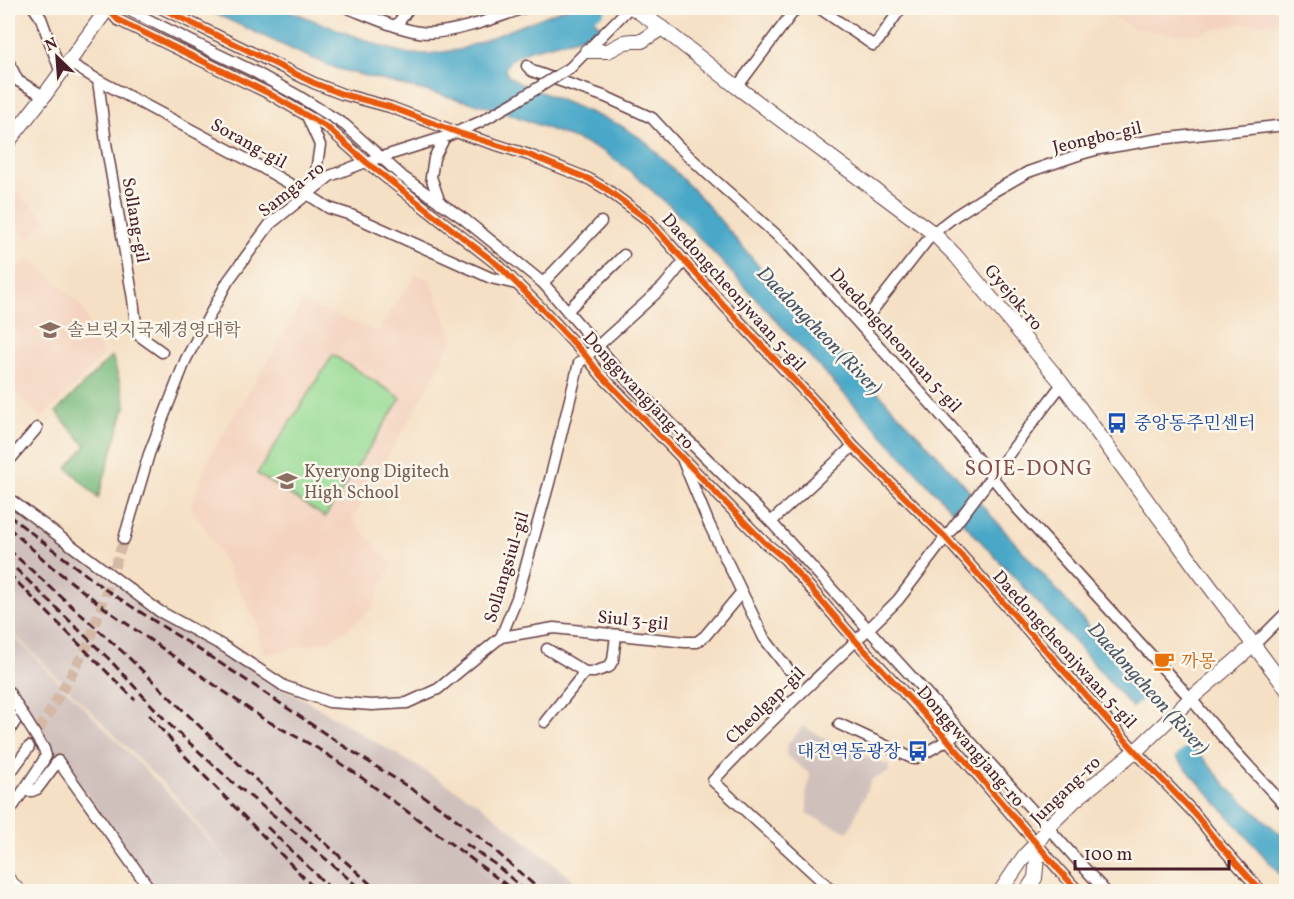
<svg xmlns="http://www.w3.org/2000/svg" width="1294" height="899" font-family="Vollkorn,'Noto Serif KR',serif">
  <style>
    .built { fill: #f4d3c0 }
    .industrial { fill: #d0c0bc }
    .green { fill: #95da93; stroke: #707c5f; stroke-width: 1.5 }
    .forest { fill: #78ba7d; stroke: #616c54; stroke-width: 1.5 }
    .water { fill: #49a8c8; stroke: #4a647a; stroke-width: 1.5 }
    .pier { fill: #f5e0c5 }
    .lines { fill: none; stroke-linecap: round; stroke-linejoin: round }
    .river { stroke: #49a8c8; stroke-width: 18 }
    .minor-tunnel { stroke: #d3b9a6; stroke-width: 10; stroke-dasharray: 10 5; stroke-linecap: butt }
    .minor-casing { stroke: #643c42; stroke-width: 13 }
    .major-casing { stroke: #643c42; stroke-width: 16 }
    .minor { stroke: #fff; stroke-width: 10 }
    .major { stroke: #fff; stroke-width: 14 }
    .rail { stroke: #4a1f2b; stroke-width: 3; stroke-dasharray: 9 4.5; stroke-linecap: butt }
    .minor-bridge-casing { stroke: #643c42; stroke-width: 13; stroke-linecap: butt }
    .minor-bridge { stroke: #fff; stroke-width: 10 }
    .cycleway-casing { stroke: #fbf7ec; stroke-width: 10 }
    .cycleway { stroke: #e8590c; stroke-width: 6 }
    .labels { text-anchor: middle; stroke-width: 5; stroke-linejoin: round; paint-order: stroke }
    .street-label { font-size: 18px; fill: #4a1f2b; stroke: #fbf7ec }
    .education-label { font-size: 18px; fill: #785e54; stroke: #fbf7ec; text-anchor: start }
    .transit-label { font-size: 18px; fill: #164399; stroke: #fbf7ec; text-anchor: start }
    .food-label { font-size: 18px; fill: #c56008; stroke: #fbf7ec; text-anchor: start }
    .water-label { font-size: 20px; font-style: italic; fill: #4a566a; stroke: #fbf7ec }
    .quarter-label { font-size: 21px; letter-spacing: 1.5px; fill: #854c4a; stroke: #fbf7ec }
  </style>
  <rect width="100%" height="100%" fill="#fbf7ec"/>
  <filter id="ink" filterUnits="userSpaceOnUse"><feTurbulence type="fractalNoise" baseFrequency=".0167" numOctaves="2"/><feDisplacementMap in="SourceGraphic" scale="12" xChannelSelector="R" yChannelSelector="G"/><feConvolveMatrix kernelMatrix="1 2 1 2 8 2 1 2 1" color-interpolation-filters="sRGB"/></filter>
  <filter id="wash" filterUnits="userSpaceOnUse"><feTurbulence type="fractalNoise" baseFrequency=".008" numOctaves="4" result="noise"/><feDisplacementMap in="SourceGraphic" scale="24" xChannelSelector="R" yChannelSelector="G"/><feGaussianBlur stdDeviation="1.35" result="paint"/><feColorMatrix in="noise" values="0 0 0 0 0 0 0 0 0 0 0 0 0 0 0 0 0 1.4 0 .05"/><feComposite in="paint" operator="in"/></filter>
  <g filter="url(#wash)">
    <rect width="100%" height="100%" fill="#f5e0c5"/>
    <g class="built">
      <polygon points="1097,8 1286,8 1286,25 1243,23 1200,33 1173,34 1133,28"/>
      <polygon points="8,185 48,220 29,239 8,219"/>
      <polygon points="28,256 81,305 104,355 42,418 15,392 8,395 8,275 10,277"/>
      <polygon points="416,275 430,279 453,338 426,391 352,519 392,565 371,609 333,640 264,655 255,620 220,554 191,506 209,457 288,328 302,302 377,332"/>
    </g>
    <g class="industrial">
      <polygon points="8,503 143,604 477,802 587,891 157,891 55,751 8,682 8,630 177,802 233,869 179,800 8,628"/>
      <polygon points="803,726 842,748 888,765 889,772 872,779 848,832 808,815 806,796 810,774 786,755 787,745"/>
    </g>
    <polygon class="green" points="333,355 401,398 325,517 257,474"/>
    <polygon class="forest" points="112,356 126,404 98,498 67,467 86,446 56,412"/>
    <polygon class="water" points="203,8 282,8 383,47 409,54 428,54 459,50 566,8 586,8 601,28 578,38 530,50 510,60 505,69 508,76 519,83 620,125 645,141 703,200 767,276 941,459 1167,715 1230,790 1286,839 1286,881 1076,644 670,206 625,167 603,151 572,138 497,109 338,69 302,54"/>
    <polygon class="pier" points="1151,692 1193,741 1174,758 1131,710"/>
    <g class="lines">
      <polyline class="river" points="568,19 597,8"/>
    </g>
  </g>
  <g filter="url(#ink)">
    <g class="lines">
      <polyline class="minor-tunnel" points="32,743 88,645 124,539"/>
      <g class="minor-casing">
        <g id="minor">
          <polyline points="34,8 41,18 61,73"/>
          <polyline points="107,8 118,20 270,94 328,128 366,162 498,265 542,309 586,356 601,375 764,542 785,559 856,641 948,740 1059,870 1079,892"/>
          <polyline points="125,8 203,47 253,71 300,97 345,125 403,177 464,219 543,283 627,380 771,522 960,730 1106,892"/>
          <polyline points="161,8 314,83 342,94 390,107 459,133 529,155 589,179 606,189 648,220 723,304 823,411 853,446 945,537 1135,751 1195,814 1219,844 1262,892"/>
          <path d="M348 8C371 17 395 28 419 32 445 37 499 17 524 8"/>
          <polyline points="819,8 873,45 878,41 901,8"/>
          <polyline points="396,26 409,8"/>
          <polyline points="8,61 18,81 44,96"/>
          <polyline points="68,62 98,80 259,166 307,194 329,208 351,215 491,278 516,284"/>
          <polyline points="527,66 532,71 606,97 652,118 677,145 710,176 789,246 956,432 1016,507 1191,699 1233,749 1286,807"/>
          <polyline points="570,68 629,8"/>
          <polyline points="98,80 106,143 133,299 137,334 162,352"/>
          <polyline points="737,87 796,8"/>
          <polyline points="307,116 320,145 315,178 309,191"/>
          <polyline points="440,203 431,177 434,158 445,137"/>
          <polyline points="543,283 601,222"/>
          <polyline points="567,311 624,255"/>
          <polyline points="861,325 933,233 955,216 991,193 1028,172 1081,154 1099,149 1160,139 1286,125"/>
          <polyline points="683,461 709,524 764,638 788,669"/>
          <polyline points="8,462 37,428"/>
          <polyline points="8,498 159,611 225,647 284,686 329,702 372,705 407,703 438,689 501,637 517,598 549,483 579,363 664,286 685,260"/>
          <polyline points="771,522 853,446"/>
          <polyline points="124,539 149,454 186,359 228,281 270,224 330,176 366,162 445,137"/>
          <polyline points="501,637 554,628 685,642 697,642 705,636 741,593"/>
          <polyline points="1254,645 1286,613"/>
          <polyline points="547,649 585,672 594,672 609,667 613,660 616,635"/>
          <polyline points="8,691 21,712 8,733"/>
          <polyline points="545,722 585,672"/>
          <polyline points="839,724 914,759 948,740 960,730"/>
          <polyline points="8,776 29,747"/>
          <polyline points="23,791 32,791 37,789 58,761 152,892"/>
          <polyline points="8,814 42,763"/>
          <path d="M834 892 713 781C772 717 837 661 898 600L1062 384"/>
        </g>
      </g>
      <g class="major-casing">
        <g id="major">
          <polyline points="633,8 662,28 737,87 933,233 956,256 1060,381 1196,568 1286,688"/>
          <polyline points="587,51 608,51 625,42 633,41 642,41 662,28"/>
          <polyline points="8,142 44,96 108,8"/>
          <polyline points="8,880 19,892"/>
          <polyline points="1000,892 1025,855 1037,843 1048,827 1075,800 1140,747 1187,702 1254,645"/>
          <polyline points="1026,892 1035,878 1037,857 1037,843"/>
        </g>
      </g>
      <use href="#minor" class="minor"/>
      <use href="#major" class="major"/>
      <g class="rail">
        <polyline points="8,515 106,590 237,674 339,743 443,809 483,840 542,892"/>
        <polyline points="8,527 52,567 110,612 262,718 317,748 358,775 516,892"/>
        <polyline points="8,549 124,653 244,769 379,892"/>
        <polyline points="16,569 108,658 170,725 231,781 297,834 364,892"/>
        <polyline points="8,573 135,700"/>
        <polyline points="149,715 184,755 318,892"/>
        <polyline points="267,827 334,892"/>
        <polyline points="466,844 496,865 527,892"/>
      </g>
      <g class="minor-bridge-casing">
        <g id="minor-bridge">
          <polyline points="445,137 480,122 515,102 570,68"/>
          <polyline points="21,712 44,749 46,756 42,763"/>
        </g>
      </g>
      <use href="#minor-bridge" class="minor-bridge"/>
      <g class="cycleway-casing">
        <g id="cycleway">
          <polyline points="107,8 118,20 270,94 328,128 366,162 498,265 542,309 586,356 601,375 764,542 785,559 856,641 948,740 1059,870 1079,892"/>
          <polyline points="161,8 314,83 342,94 390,107 459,133 529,155 589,179 606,189 648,220 723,304 823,411 853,446 945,537 1135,751 1195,814 1219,844 1262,892"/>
        </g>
      </g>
      <use href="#cycleway" class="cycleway"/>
    </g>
  </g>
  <defs>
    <g id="university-bare" transform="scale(1.62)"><path d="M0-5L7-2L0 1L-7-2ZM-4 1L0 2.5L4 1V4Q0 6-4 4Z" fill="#8d6e63" stroke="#fbf7ec" stroke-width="2.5" paint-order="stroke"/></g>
    <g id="bus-bare" transform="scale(1.62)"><path d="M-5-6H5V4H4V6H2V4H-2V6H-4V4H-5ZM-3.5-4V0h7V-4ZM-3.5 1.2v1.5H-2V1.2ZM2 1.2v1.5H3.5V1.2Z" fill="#1a4fb4" stroke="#fbf7ec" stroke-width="2.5" paint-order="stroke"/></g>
    <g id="school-bare" transform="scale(1.62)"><path d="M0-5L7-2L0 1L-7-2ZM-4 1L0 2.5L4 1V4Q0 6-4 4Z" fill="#8d6e63" stroke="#fbf7ec" stroke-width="2.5" paint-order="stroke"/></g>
    <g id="cafe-bare" transform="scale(1.62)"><path d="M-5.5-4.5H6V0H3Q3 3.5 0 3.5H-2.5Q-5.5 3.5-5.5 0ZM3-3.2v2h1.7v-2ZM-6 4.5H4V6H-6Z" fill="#e8710a" stroke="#fbf7ec" stroke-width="2.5" paint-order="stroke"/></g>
  </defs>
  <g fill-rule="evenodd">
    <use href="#university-bare" x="50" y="330"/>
    <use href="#bus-bare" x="1117" y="423"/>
    <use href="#school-bare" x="287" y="481"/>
    <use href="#cafe-bare" x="1164" y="661"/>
    <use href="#bus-bare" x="918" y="751"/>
  </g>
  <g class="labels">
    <g class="street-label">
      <text transform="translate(1097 137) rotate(-13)" y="6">Jeongbo-gil</text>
      <text transform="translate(249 143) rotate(29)" y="6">Sorang-gil</text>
      <text transform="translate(291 189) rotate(-38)" y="6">Samga-ro</text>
      <text transform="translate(136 220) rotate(80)" y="6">Sollang-gil</text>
      <text transform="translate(734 292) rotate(48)" y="6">Daedongcheonjwaan 5-gil</text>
      <text transform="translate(1014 297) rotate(50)" y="6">Gyejok-ro</text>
      <text transform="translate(896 340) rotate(48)" y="6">Daedongcheonuan 5-gil</text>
      <text transform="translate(639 390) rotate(47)" y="6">Donggwangjang-ro</text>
      <text transform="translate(506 567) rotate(-73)" y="6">Sollangsiul-gil</text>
      <text transform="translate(633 620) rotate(6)" y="6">Siul 3-gil</text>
      <text transform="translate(1065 649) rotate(48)" y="6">Daedongcheonjwaan 5-gil</text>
      <text transform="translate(765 705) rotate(-44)" y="6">Cheolgap-gil</text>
      <text transform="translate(971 746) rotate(49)" y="6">Donggwangjang-ro</text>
      <text transform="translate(1065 790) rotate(-44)" y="6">Jungang-ro</text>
    </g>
    <g class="education-label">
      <text x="67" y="336">솔브릿지국제경영대학</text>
      <text x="304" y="477">Kyeryong Digitech<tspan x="304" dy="21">High School</tspan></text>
    </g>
    <g class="transit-label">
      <text x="1134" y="429">중앙동주민센터</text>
      <text x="901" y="757" text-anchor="end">대전역동광장</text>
    </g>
    <g class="food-label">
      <text x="1181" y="667">까몽</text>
    </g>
    <g class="water-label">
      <text transform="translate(820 330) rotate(46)" y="7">Daedongcheon (River)</text>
      <text transform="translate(1149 688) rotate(48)" y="7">Daedongcheon (River)</text>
    </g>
    <g class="quarter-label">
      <text x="1029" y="475">SOJE-DONG</text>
    </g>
  </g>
  <rect width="1294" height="899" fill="none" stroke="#fbf7ec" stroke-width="30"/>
  <g transform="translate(57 57) rotate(335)" stroke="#fbf7ec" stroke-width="4.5" paint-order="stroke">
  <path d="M0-4.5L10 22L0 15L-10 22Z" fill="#4a1f2b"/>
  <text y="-9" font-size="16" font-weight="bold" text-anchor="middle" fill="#4a1f2b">N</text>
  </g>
  <path d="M1075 860v9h154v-9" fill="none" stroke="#4a1f2b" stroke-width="3"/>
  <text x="1084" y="860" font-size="18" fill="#4a1f2b" stroke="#fbf7ec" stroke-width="4.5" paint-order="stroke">100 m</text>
</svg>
